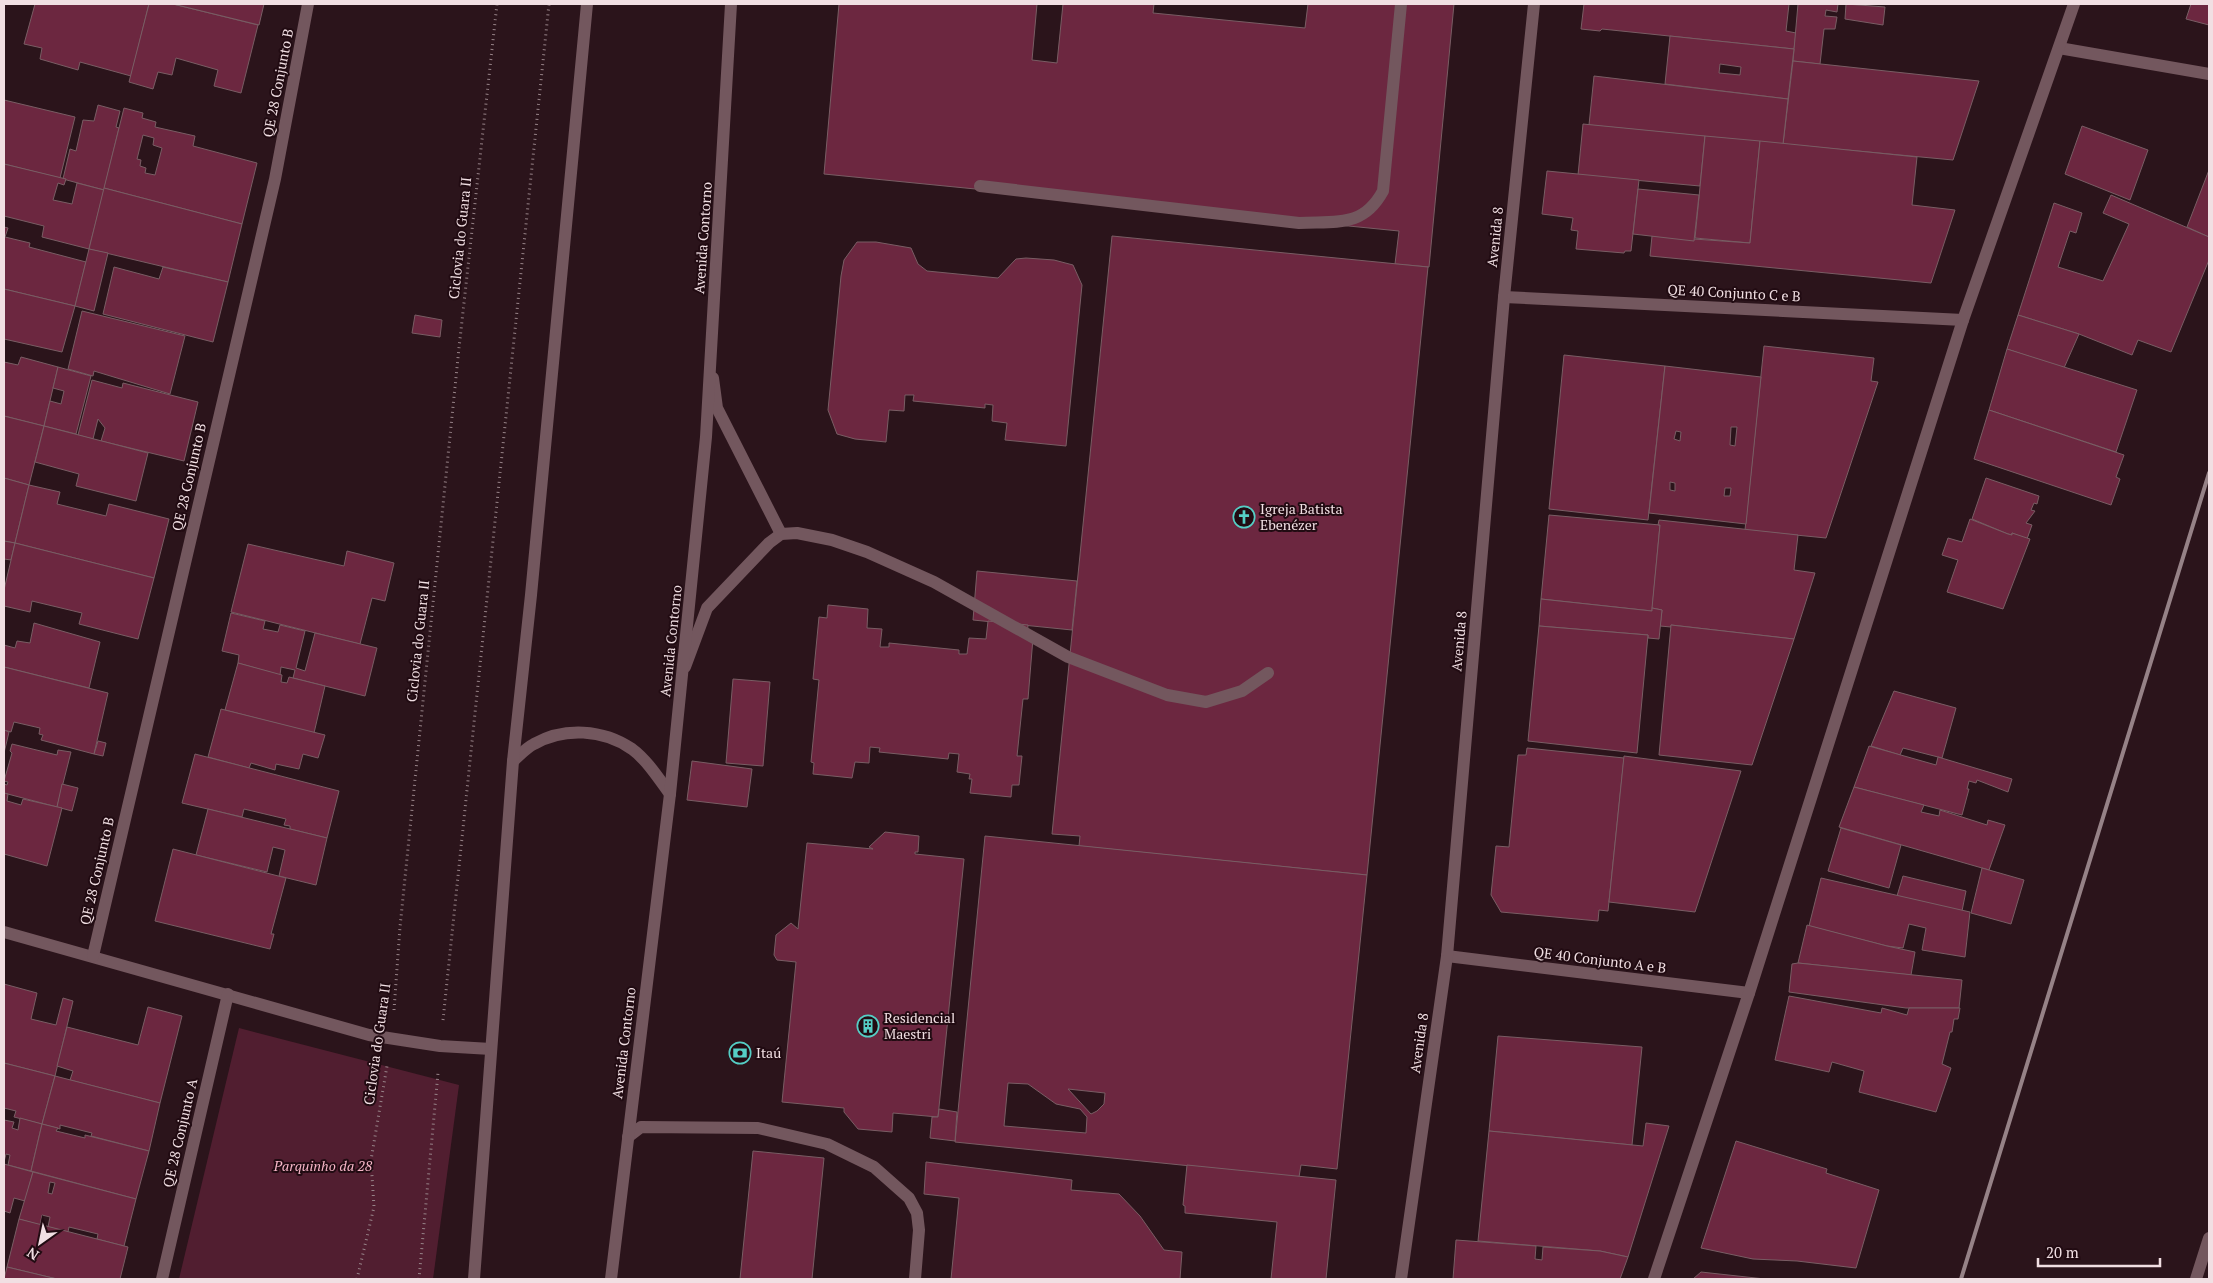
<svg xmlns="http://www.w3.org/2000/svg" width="2213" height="1283" font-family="'PT Serif',serif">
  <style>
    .green { fill: #511e30 }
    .building { fill: #6c2740; stroke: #795d64; fill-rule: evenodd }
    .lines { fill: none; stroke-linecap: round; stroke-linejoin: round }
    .path { stroke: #978388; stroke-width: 3; stroke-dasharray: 1 4; stroke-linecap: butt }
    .lane { stroke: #73575e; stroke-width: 12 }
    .street { stroke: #73575e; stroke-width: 12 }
    .secondary { stroke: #73575e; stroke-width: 12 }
    .rail { stroke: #968287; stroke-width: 4 }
    .labels { text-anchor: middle; stroke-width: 4; stroke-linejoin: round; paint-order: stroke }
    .street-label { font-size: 14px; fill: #f1dfe3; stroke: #210b12 }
    .poi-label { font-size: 14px; fill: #f1dfe3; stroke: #210b12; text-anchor: start }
    .park-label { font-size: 14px; font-style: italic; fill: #f7b6c8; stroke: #210b12 }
  </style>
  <rect width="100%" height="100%" fill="#2b141b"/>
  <polygon class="green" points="239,1028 459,1085 433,1279 179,1279"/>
  <g class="building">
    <polygon points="35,4 149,4 131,76 80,62 78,70 40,59 42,48 24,44"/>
    <polygon points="149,4 173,4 258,25 241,93 214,86 218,70 176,58 172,75 158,72 153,89 129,82"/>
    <polygon points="173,4 264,4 259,25"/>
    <polygon points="839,4 1037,4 1032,60 1057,63 1063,4 1154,4 1153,13 1305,28 1308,4 1454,4 1429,267 1395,264 1399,231 824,174"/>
    <polygon points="1584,4 1789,4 1786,31 1796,33 1794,49 1602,29 1600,31 1581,29"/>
    <polygon points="1798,4 1838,4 1837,12 1826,10 1825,16 1837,17 1835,29 1824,29 1820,64 1793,61"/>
    <polygon points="1846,4 1885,7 1883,25 1845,19"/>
    <polygon points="2191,4 2209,4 2209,25 2186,19"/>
    <path d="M1670 36 1794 49 1788 99 1665 84ZM1720 64 1741 67 1740 75 1719 73Z"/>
    <polygon points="1793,61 1979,81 1953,160 1783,144"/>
    <polygon points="1594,76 1788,99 1783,144 1589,125"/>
    <polygon points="4,100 75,117 60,178 4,164"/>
    <polygon points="98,105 120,111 116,127 119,128 104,190 63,179 70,149 76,151 83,120 94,121"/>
    <path d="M124 108 143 113 142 118 156 122 155 127 195 136 193 146 257 163 242 224 104 188ZM143 135 154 138 153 145 162 148 155 175 145 173 146 168 140 166 141 160 137 159Z"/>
    <polygon points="1583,124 1705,136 1700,186 1578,175"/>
    <polygon points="2082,126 2148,150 2130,200 2065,174"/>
    <polygon points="1705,136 1760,141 1750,243 1695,238"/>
    <polygon points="1760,141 1917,157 1912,205 1955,210 1931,283 1650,256 1652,236 1750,243"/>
    <polygon points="4,164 66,179 64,185 58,183 53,200 72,204 77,183 104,190 89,249 42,237 44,226 4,216"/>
    <polygon points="2209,170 2209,237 2187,227"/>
    <polygon points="1547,171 1639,180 1631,251 1625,251 1624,253 1576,249 1578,231 1571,230 1573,218 1542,214"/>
    <polygon points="104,188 242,224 228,282 89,249"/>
    <polygon points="1638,189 1699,195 1694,241 1633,234"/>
    <polygon points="2111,195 2209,237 2209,260 2171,352 2138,340 2132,355 2079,334 2018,315 2054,203 2082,213 2076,233 2070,231 2058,267 2103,281 2129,224 2103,213"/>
    <polygon points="4,227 8,228 5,237 30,243 29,247 86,262 75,306 4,289"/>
    <polygon points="1112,236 1428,267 1367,875 1079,846 1080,836 1052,834"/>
    <polygon points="857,242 876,242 911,248 918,264 927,271 998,278 1016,259 1026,258 1054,260 1073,265 1082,285 1066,446 1005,440 1007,423 992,421 993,405 985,404 985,408 913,401 914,395 905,395 904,411 889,410 886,442 855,439 837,434 828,410 841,276 844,260"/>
    <polygon points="89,249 108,253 94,311 75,306"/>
    <polygon points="114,267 159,279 163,267 228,282 213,342 103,314"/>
    <polygon points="4,289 75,306 62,352 4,339"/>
    <polygon points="82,311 185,336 170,394 94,371 93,376 68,369"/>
    <polygon points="415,315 442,320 440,337 412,333"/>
    <polygon points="2018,315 2079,334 2064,368 2007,349"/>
    <polygon points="1764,346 1874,358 1871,381 1878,382 1826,538 1745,530"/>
    <polygon points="2007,349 2137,390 2116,452 1989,410"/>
    <polygon points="1564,355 1665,366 1648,520 1549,509"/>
    <polygon points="21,357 58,367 44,426 4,416 4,362 18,365"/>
    <path d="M1665 366 1761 377 1746 524 1649 513ZM1731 427H1737L1735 446 1730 445ZM1676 431 1681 432 1680 441 1674 439ZM1670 482 1675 483V491L1670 490ZM1725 488H1731L1730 496H1724Z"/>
    <polygon points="58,367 91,376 76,434 44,426 50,401 61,404 64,391 53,388"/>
    <polygon points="92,380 122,388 123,383 198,402 184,461 101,441 105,428 98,419 93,439 78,435"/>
    <polygon points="1989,410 2124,455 2116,477 2120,479 2111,505 1974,459"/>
    <polygon points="4,416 44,426 29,485 4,478"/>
    <polygon points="44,426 148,453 136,501 76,486 79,474 35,462"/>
    <polygon points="4,478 29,485 15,543 4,541"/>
    <polygon points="1986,478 2039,496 2037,504 2034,503 2031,510 2035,511 2026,523 2032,525 2027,539 2012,533 2012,535 2008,534 1972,519"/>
    <polygon points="29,485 60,492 57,504 106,516 109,504 169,519 154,578 15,543"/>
    <polygon points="1549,515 1660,525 1652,611 1541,599"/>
    <polygon points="1970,519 2008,534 2012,535 2012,533 2030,539 2003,609 1947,592 1958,560 1942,555 1948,538 1962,542"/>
    <polygon points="1659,520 1798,535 1794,570 1815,573 1794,639 1671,625 1671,627 1660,626 1662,610 1652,608 1660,525 1658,525"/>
    <polygon points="4,541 15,543 11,560 4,559"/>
    <polygon points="15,543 154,578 138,639 79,624 82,613 32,601 30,612 4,606 4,590"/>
    <polygon points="248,544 344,566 347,551 394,563 385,601 372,598 360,644 231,612"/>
    <polygon points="977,571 1077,581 1072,630 973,620"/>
    <polygon points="1541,599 1652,611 1652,608 1662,610 1659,639 1648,638 1648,635 1539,626"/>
    <polygon points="828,605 868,609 867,628 882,629 880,647 889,647 889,643 959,650 959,654 967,654 969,638 986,639 988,621 1028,625 1027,637 1033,638 1028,699 1023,699 1017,756 1022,756 1019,785 1012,785 1011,797 970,793 972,779 969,779 970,774 957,772 959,754 949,753 948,759 879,752 880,748 870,747 869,763 855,762 852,778 813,774 814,763 811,762 819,680 813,679 819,617 827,618"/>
    <polygon points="231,613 265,621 263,629 278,632 280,625 305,631 296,668 305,671 315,633 377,648 365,696 293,678 295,670 281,667 280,675 238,663 239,655 222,651"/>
    <polygon points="34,623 100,642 89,688 4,667 4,645 15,648 17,641 30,643"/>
    <polygon points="1671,625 1794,639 1752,765 1659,755"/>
    <polygon points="1539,626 1648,635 1637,753 1528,741"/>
    <polygon points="238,663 282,675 281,682 287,683 289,677 325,686 314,733 225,710"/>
    <polygon points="4,667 108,693 94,754 41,740 43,735 39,734 40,728 14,722 11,732 4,730"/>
    <polygon points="733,679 770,682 763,766 726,763"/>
    <polygon points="1894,691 1956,708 1942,758 1903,748 1900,755 1871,746"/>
    <polygon points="221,709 325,735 318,758 303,754 299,769 276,764 275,770 251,763 249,768 208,757"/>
    <polygon points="4,730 9,732 4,753"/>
    <polygon points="98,741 106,743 103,756 94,754"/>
    <polygon points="12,744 57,755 58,750 71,752 57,807 4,793 4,784 7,785 8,782 4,781 12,753 10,751"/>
    <polygon points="1869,746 1936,765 1938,757 2012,779 2008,792 1977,780 1976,783 1969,781 1967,789 1969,789 1962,815 1854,787"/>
    <polygon points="1527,748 1624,758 1608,911 1599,910 1598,921 1501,912 1491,895 1496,846 1509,847 1518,755 1526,755"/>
    <polygon points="195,754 339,791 327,838 290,829 290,826 284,825 286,819 244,809 242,817 182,803"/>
    <polygon points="1624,756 1741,771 1695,912 1609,902"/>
    <polygon points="692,761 752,769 747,807 687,800"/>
    <polygon points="62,784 78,788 72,811 57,807"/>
    <polygon points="1854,787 1924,805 1921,812 1939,816 1940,810 1987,825 1988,820 2005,825 1989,870 1839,827"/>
    <polygon points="4,793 8,794 7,801 21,805 23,799 62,808 47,866 4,854"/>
    <polygon points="208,809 327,838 316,885 279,876 285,850 273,847 267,872 196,855"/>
    <polygon points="1841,828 1901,845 1889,888 1828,871"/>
    <polygon points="885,832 919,836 918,852 915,852 915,854 964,859 938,1117 893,1113 892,1132 858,1129 844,1112 844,1108 782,1102 796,962 777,960 774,955 776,935 791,923 798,929 807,843 873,849 869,847"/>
    <path d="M985 836 1367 875 1337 1169 1301 1165 1299 1177 955 1142ZM1008 1083 1028 1084 1056 1104 1080 1109 1087 1117 1086 1133 1004 1126ZM1068 1089 1105 1093 1104 1104 1097 1111 1091 1114Z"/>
    <polygon points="173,849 286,878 271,934 274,934 270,949 155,921"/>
    <polygon points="1982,868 2024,880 2011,924 1971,913"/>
    <polygon points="1903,876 1966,891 1962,911 1897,896"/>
    <polygon points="1821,878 1970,912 1965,957 1922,950 1926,928 1909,924 1903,948 1887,946 1809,926"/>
    <polygon points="1807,925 1887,946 1915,952 1911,975 1798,963"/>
    <polygon points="1798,963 1962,980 1959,1008 1906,1008 1789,992 1792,964"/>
    <polygon points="4,984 37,993 31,1019 56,1025 63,998 73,1001 55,1076 4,1063"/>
    <polygon points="1789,996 1881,1013 1882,1008 1907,1015 1909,1008 1960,1008 1958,1019 1954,1019 1952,1032 1950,1032 1942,1064 1951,1068 1936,1112 1859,1092 1864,1071 1832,1062 1829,1072 1775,1060"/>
    <polygon points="148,1007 182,1016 160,1103 70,1080 73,1071 57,1066 67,1027 138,1045"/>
    <polygon points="1498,1036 1642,1047 1632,1145 1489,1131"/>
    <polygon points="4,1063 55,1076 42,1124 14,1117 16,1111 4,1108"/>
    <polygon points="55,1076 160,1103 149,1151 91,1136 92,1133 60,1125 60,1129 42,1124"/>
    <polygon points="939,1109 957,1112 955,1141 930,1138 932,1117 938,1117"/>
    <polygon points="20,1118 42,1124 31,1171 8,1165 10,1155 6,1154 4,1162 4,1120 14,1122 12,1128 18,1130"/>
    <polygon points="1646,1123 1669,1126 1628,1257 1600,1251 1478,1241 1489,1131 1643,1146"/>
    <polygon points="42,1124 58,1128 56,1131 85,1138 85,1135 149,1151 136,1199 31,1171"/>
    <polygon points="1736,1141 1827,1169 1826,1173 1879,1190 1856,1268 1797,1261 1753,1259 1701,1248"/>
    <polygon points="753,1151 824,1158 812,1279 740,1279"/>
    <polygon points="926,1162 1072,1180 1071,1190 1119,1194 1140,1216 1164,1250 1182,1252 1180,1279 951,1279 959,1198 924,1194"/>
    <polygon points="4,1164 33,1172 25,1201 14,1198 10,1213 4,1211"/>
    <polygon points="1187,1165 1336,1180 1326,1279 1271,1279 1277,1222 1185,1213 1185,1206 1183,1205"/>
    <path d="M33 1172 136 1199 124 1246 97 1239 98 1234 69 1227 68 1232 48 1227 50 1217 42 1215 40 1225 19 1219ZM50 1182 55 1183 52 1194 48 1193Z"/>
    <polygon points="19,1219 128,1247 120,1279 57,1279 7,1267"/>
    <polygon points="1456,1240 1536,1246 1535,1259 1542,1260 1543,1247 1600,1251 1628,1257 1620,1279 1453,1279"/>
    <polygon points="7,1267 57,1279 4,1279"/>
    <polygon points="1701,1272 1765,1279 1693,1279"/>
  </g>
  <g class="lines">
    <g class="path">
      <polyline points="394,1010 400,927 459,348 497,4"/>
      <polyline points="443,1020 549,4"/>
      <polyline points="357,1279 374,1207 371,1160 387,1066"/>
      <polyline points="419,1279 438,1073"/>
    </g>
    <g class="lane">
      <path d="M980 186 1299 223C1336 221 1363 228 1383 191L1401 4"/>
      <polyline points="713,378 717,408 781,534"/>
      <polyline points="685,667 707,608 769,543 781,534 797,533 832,540 867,552 934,582 1068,657 1167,695 1206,702 1242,691 1268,673"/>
      <polyline points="628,1137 641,1127 758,1128 827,1144 874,1167 909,1198 917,1213 919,1230 915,1279"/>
    </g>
    <g class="street">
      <polyline points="1504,297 1963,320"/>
      <polyline points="4,932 369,1035 440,1046 491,1049"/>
      <polyline points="93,956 275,179 308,4"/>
      <polyline points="1447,956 1749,993"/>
      <polyline points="162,1279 228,994"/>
      <polyline points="1401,1279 1447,956 1504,297 1534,4"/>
    </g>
    <g class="secondary">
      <polyline points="2059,48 2209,74"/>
      <path d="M513 761C519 756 526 748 534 744 564 727 603 729 632 749 647 760 659 779 670 794"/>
      <polyline points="474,1279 513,761 531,595 587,4"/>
      <polyline points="611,1279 670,794 706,437 731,4"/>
      <polyline points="1654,1279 1749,993 1963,320 2074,4"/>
      <polyline points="2196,1279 2209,1238"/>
    </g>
    <polyline class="rail" points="1961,1279 2209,473"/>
  </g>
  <defs>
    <g id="church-ring" transform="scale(1.125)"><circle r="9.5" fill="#210b12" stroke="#55cec5" stroke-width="1.5"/><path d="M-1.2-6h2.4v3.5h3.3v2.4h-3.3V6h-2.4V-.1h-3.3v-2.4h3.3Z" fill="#55cec5"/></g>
    <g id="building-ring" transform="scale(1.125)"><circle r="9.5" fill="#210b12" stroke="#55cec5" stroke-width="1.5"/><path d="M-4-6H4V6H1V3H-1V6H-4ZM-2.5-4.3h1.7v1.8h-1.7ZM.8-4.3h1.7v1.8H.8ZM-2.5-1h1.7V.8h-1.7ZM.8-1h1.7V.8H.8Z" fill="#55cec5"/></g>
    <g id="bank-ring" transform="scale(1.125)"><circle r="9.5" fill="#210b12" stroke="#55cec5" stroke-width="1.5"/><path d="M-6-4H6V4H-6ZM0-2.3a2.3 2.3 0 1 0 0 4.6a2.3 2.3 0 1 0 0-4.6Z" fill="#55cec5"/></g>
  </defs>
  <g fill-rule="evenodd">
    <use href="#church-ring" x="1244" y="517"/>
    <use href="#building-ring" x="868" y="1026"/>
    <use href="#bank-ring" x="740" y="1053"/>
  </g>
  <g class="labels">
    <g class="street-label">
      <text transform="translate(278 83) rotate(-79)" y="5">QE 28 Conjunto B</text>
      <text transform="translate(1495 237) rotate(-84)" y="5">Avenida 8</text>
      <text transform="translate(460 238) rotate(-84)" y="5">Ciclovia do Guara II</text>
      <text transform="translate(703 238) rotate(-86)" y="5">Avenida Contorno</text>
      <text transform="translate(1734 293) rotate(3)" y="5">QE 40 Conjunto C e B</text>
      <text transform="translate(189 477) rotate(-77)" y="5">QE 28 Conjunto B</text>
      <text transform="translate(418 641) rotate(-84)" y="5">Ciclovia do Guara II</text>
      <text transform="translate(671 641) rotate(-84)" y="5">Avenida Contorno</text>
      <text transform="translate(1459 641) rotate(-85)" y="5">Avenida 8</text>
      <text transform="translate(97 871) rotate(-77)" y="5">QE 28 Conjunto B</text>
      <text transform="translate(1600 960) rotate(7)" y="5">QE 40 Conjunto A e B</text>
      <text transform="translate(624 1043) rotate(-83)" y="5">Avenida Contorno</text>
      <text transform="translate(1419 1043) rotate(-82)" y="5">Avenida 8</text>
      <text transform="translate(377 1044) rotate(-82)" y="5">Ciclovia do Guara II</text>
      <text transform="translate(180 1133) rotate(-77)" y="5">QE 28 Conjunto A</text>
    </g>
    <g class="poi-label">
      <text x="1260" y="514">Igreja Batista<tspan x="1260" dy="16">Ebenézer</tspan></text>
      <text x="884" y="1023">Residencial<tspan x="884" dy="16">Maestri</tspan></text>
      <text x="756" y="1058">Itaú</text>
    </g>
    <g class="park-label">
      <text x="323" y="1171">Parquinho da 28</text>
    </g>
  </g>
  <rect width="2213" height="1283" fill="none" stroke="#f1dfe3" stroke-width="10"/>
  <g transform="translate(40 1243) rotate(213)" stroke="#210b12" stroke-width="4" paint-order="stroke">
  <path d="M0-4L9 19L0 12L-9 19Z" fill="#f1dfe3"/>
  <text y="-8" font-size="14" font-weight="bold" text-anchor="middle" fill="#f1dfe3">N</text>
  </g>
  <path d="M2038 1258v8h122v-8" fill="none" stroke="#f1dfe3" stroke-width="2.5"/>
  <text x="2046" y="1258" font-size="15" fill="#f1dfe3" stroke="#210b12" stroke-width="4" paint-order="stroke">20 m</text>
</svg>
